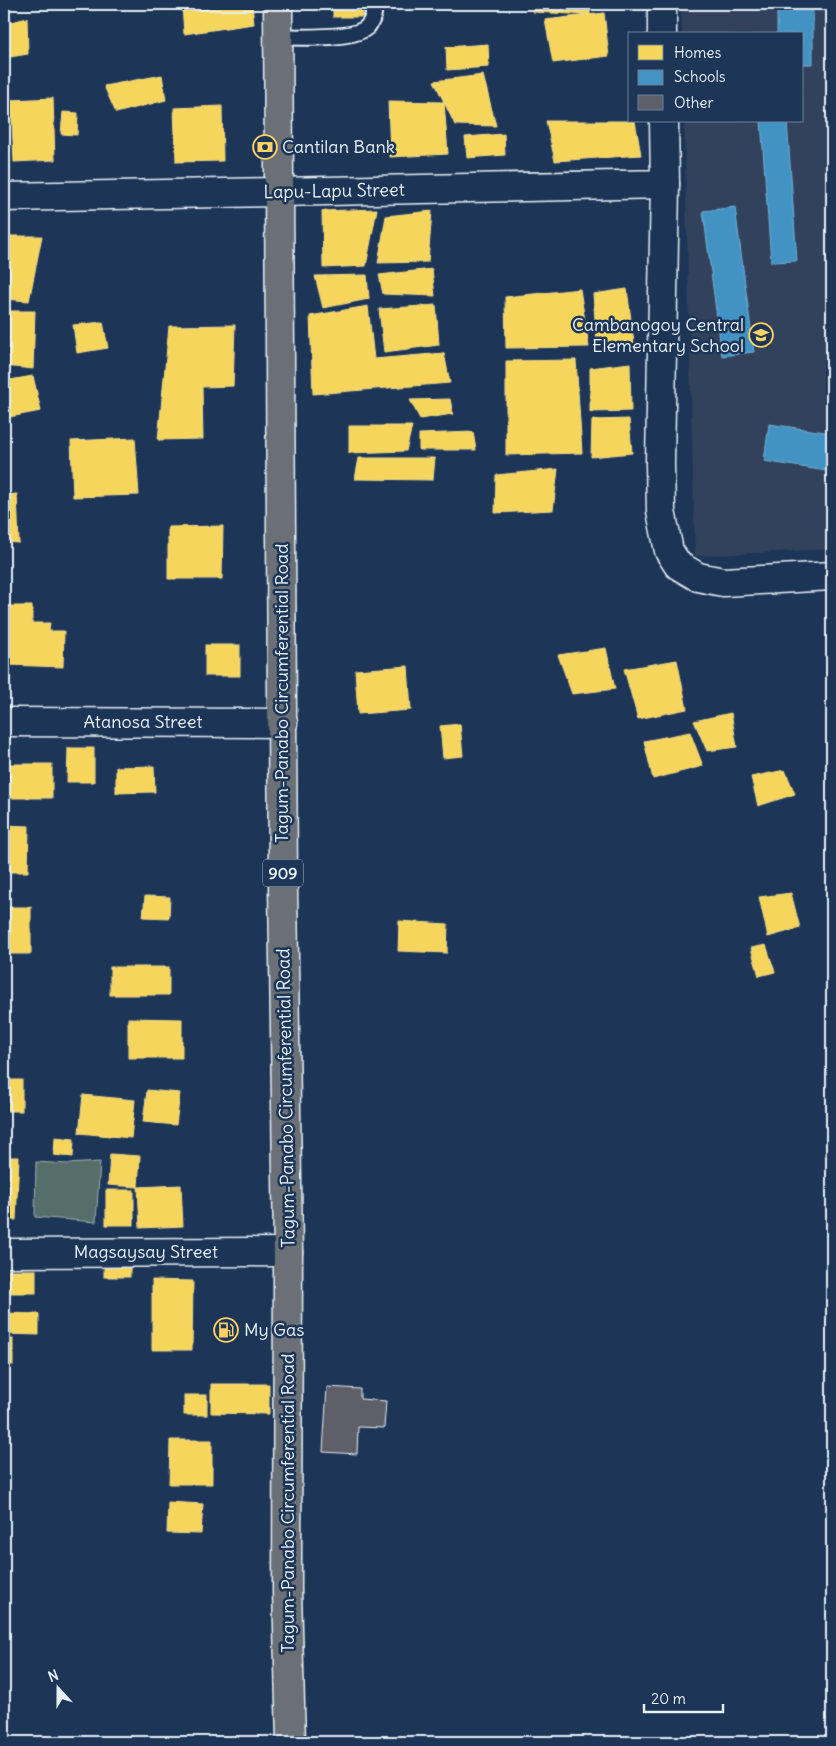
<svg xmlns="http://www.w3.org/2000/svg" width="836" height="1746" font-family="Delius,sans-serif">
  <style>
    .built { fill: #30425c }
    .green { fill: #566e6b; stroke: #9fb0b2 }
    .homes { fill: #f6d55c; stroke: #f2dd8b }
    .schools { fill: #4393c3; stroke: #74afd3 }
    .building { fill: #5e5f68; stroke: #e8f1f8 }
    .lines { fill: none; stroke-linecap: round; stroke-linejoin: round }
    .lane-casing { stroke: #e8f1f8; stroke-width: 19 }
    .street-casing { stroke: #e8f1f8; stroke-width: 31 }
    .secondary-casing { stroke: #e8f1f8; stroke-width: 31 }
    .highway-casing { stroke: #e8f1f8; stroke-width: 31 }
    .lane { stroke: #1d3557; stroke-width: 15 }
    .street { stroke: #1d3557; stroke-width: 28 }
    .secondary { stroke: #1d3557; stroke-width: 28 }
    .highway { stroke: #6a7074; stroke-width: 28 }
    .labels { text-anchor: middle; stroke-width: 5; stroke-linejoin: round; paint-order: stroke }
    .shield { fill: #1d3557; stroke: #abb9c8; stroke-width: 1 }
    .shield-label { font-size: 16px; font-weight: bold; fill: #e8f1f8 }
    .poi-label { font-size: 18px; fill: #e8f1f8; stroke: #1d3557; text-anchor: start }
    .street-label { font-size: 18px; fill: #e8f1f8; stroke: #1d3557 }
  </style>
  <rect width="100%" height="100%" fill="#1d3557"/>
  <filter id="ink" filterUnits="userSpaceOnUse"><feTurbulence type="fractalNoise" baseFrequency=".02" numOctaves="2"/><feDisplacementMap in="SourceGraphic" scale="10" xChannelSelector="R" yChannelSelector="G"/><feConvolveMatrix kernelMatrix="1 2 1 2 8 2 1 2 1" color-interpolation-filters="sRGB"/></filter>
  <g filter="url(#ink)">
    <polygon class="built" points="681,4 832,4 832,549 695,556 684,121 802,121 802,34 682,34"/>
    <polygon class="green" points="36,1162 67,1164 100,1162 96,1222 35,1217"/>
    <g class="homes">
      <polygon points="206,4 252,4 254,24 184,34 182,5"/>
      <rect x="333" y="4" width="30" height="13"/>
      <polygon points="533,4 590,4 590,15 533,12"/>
      <polygon points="604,13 609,56 553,63 545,20"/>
      <polygon points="27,18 28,54 4,58 4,24"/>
      <polygon points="488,44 489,67 447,70 446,47"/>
      <polygon points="162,75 166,100 116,113 104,86"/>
      <polygon points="483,75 496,126 455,125 434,81"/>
      <polygon points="53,98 55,160 14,162 11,100"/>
      <polygon points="388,101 444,102 448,154 390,157"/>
      <polygon points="222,106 223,161 176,162 174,108"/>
      <polygon points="63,112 78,113 77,135 61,134"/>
      <polygon points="546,121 635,121 641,155 555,161"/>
      <polygon points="504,134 505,155 467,158 465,137"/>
      <polygon points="377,209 366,266 323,268 322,211"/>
      <polygon points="432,211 428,262 378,263 386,216"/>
      <polygon points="4,236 42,236 29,301 4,299"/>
      <polygon points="432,269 435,296 383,294 379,275"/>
      <polygon points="367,275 369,299 323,308 315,276"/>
      <polygon points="580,289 589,347 506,348 505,297"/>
      <polygon points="627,289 634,343 597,344 593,294"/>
      <polygon points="436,305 439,345 384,352 379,309"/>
      <polygon points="368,306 374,359 444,353 450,383 313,394 310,316"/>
      <polygon points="4,311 35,311 33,369 4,366"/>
      <polygon points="103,322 108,348 77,353 73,325"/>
      <polygon points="235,325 233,386 202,387 203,439 158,440 169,326"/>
      <polygon points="576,360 582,453 506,455 506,361"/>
      <polygon points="630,363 631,411 590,412 590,368"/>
      <polygon points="33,376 41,411 4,418 4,381"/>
      <polygon points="450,399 453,414 420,419 410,400"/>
      <polygon points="629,419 632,453 591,457 592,420"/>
      <polygon points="349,426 412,426 406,451 349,453"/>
      <polygon points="473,432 476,450 419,450 419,434"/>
      <polygon points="135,438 139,495 73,497 71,441"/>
      <polygon points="359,458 435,458 433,480 355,479"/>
      <polygon points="558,469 553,510 495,513 496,475"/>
      <polygon points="17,494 19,543 4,542 4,495"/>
      <polygon points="223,526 222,579 168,579 168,527"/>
      <polygon points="9,606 32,606 32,623 50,623 49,631 64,631 63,667 8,665"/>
      <rect x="205" y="645" width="35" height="31"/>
      <polygon points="606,648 615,689 572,694 558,655"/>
      <polygon points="677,660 687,709 638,719 624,669"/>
      <polygon points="408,666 411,710 358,714 355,670"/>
      <polygon points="731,713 737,747 707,751 694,721"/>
      <polygon points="460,724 463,756 443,758 440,726"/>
      <polygon points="690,732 703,766 653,779 644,741"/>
      <polygon points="68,748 94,748 94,782 67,782"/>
      <rect x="4" y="764" width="48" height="34"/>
      <polygon points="154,766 155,792 116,793 116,767"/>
      <polygon points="785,770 795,794 758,806 751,777"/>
      <polygon points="4,825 29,826 28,872 4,872"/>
      <polygon points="791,893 800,928 768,937 759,897"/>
      <polygon points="145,896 170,897 169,918 143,917"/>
      <rect x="4" y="907" width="27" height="47"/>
      <polygon points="399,921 448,924 447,953 398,951"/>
      <polygon points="766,945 775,972 759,976 751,948"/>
      <rect x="110" y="967" width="59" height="28"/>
      <polygon points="128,1018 182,1019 182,1058 128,1058"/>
      <polygon points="4,1030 6,1059 4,1059"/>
      <rect x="4" y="1080" width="18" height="31"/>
      <polygon points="147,1090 180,1093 176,1125 143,1122"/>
      <polygon points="83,1095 135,1100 131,1138 79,1133"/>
      <polygon points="55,1137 74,1139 73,1157 54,1155"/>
      <polygon points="110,1154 140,1156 138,1187 108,1185"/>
      <polygon points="4,1157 19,1157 16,1220 4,1220"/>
      <polygon points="181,1185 183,1226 140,1228 138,1187"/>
      <rect x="106" y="1190" width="28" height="35"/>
      <rect x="104" y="1260" width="26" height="17"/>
      <rect x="4" y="1270" width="32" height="23"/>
      <polygon points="152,1280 193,1281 192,1350 152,1350"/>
      <polygon points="4,1313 39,1314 39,1335 4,1334"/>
      <rect x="4" y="1339" width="9" height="26"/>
      <polygon points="211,1384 269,1384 269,1414 211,1413"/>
      <rect x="184" y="1395" width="23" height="20"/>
      <polygon points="170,1440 212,1440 212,1484 169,1484"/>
      <polygon points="168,1502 203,1504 201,1534 167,1533"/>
    </g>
    <g class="schools">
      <polygon points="777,4 813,4 813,64 802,64 802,34 777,34"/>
      <polygon points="761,121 787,121 797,261 771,262"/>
      <polygon points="735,207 754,352 722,356 703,211"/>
      <polygon points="769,424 832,433 826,471 764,461"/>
    </g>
    <polygon class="building" points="327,1387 360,1389 360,1399 386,1401 384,1428 358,1427 357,1454 323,1452"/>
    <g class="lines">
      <g class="lane-casing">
        <path id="lane" d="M278 37C297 37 357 40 368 26 374 18 374 12 374 4"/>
      </g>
      <g class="street-casing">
        <g id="street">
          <polyline points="665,184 660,463 661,511 669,551 678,565 698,577 723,582 832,576"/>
          <polyline points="4,197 279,192"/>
          <polyline points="4,722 283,723"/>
        </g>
      </g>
      <g class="secondary-casing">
        <g id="secondary">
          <polyline points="662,4 662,34"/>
          <polyline points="279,192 665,184 664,121"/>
          <polyline points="4,1253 288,1252"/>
        </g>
      </g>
      <g class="highway-casing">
        <polyline id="highway" points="278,4 283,886 288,1252 287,1590 291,1742"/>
      </g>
      <use href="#lane" class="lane"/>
      <use href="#street" class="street"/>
      <use href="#secondary" class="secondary"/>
      <use href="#highway" class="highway"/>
    </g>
  </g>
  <defs>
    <g id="bank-ring" transform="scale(1.25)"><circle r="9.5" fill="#1d3557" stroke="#ffd166" stroke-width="1.5"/><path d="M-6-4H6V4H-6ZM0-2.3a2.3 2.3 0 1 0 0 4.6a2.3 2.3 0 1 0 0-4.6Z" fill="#ffd166"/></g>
    <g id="school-ring" transform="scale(1.25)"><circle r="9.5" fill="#1d3557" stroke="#ffd166" stroke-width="1.5"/><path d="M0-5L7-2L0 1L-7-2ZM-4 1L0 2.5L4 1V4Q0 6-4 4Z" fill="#ffd166"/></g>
    <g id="fuel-ring" transform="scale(1.25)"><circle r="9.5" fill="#1d3557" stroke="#ffd166" stroke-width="1.5"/><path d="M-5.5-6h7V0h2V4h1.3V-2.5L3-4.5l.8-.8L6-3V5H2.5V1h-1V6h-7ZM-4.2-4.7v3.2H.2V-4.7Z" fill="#ffd166"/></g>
  </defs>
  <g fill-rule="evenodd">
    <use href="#bank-ring" x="265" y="147"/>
    <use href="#school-ring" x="761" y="335"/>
    <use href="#fuel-ring" x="226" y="1330"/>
  </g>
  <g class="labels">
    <rect class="shield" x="263" y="859.5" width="40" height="27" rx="4"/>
    <g class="shield-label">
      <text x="283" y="879">909</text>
    </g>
    <g class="poi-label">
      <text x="282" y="153">Cantilan Bank</text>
      <text x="744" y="331" text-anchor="end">Cambanogoy Central<tspan x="744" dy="21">Elementary School</tspan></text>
      <text x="244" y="1336">My Gas</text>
    </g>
    <g class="street-label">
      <text transform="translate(334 191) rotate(-1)" y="6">Lapu-Lapu Street</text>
      <text transform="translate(282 693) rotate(-90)" y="6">Tagum-Panabo Circumferential Road</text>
      <text x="143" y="728">Atanosa Street</text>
      <text transform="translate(286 1098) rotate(-91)" y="6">Tagum-Panabo Circumferential Road</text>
      <text x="146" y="1258">Magsaysay Street</text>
      <text transform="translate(288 1503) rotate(-90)" y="6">Tagum-Panabo Circumferential Road</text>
    </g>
  </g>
  <rect width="836" height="1746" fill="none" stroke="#1d3557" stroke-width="20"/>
  <rect x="10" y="10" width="816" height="1726" fill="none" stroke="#e8f1f8" stroke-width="2" filter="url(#ink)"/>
  <rect x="628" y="32" width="175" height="90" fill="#1d3557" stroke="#6e8097"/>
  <rect x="638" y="45" width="25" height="15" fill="#f6d55c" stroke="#6e8097"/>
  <text x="674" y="58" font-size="15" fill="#e8f1f8">Homes</text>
  <rect x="638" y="70" width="25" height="15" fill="#4393c3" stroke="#6e8097"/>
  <text x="674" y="82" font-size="15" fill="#e8f1f8">Schools</text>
  <rect x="638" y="95" width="25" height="15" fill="#5e5f68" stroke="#6e8097"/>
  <text x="674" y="108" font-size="15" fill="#e8f1f8">Other</text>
  <g transform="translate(58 1688) rotate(339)" stroke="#1d3557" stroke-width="4" paint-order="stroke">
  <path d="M0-4L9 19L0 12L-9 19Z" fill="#e8f1f8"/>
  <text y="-8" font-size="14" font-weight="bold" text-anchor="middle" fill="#e8f1f8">N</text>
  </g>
  <path d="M644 1704v8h79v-8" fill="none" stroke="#e8f1f8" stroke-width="2.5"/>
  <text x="651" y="1704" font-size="15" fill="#e8f1f8" stroke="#1d3557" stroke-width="4" paint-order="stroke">20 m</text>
</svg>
